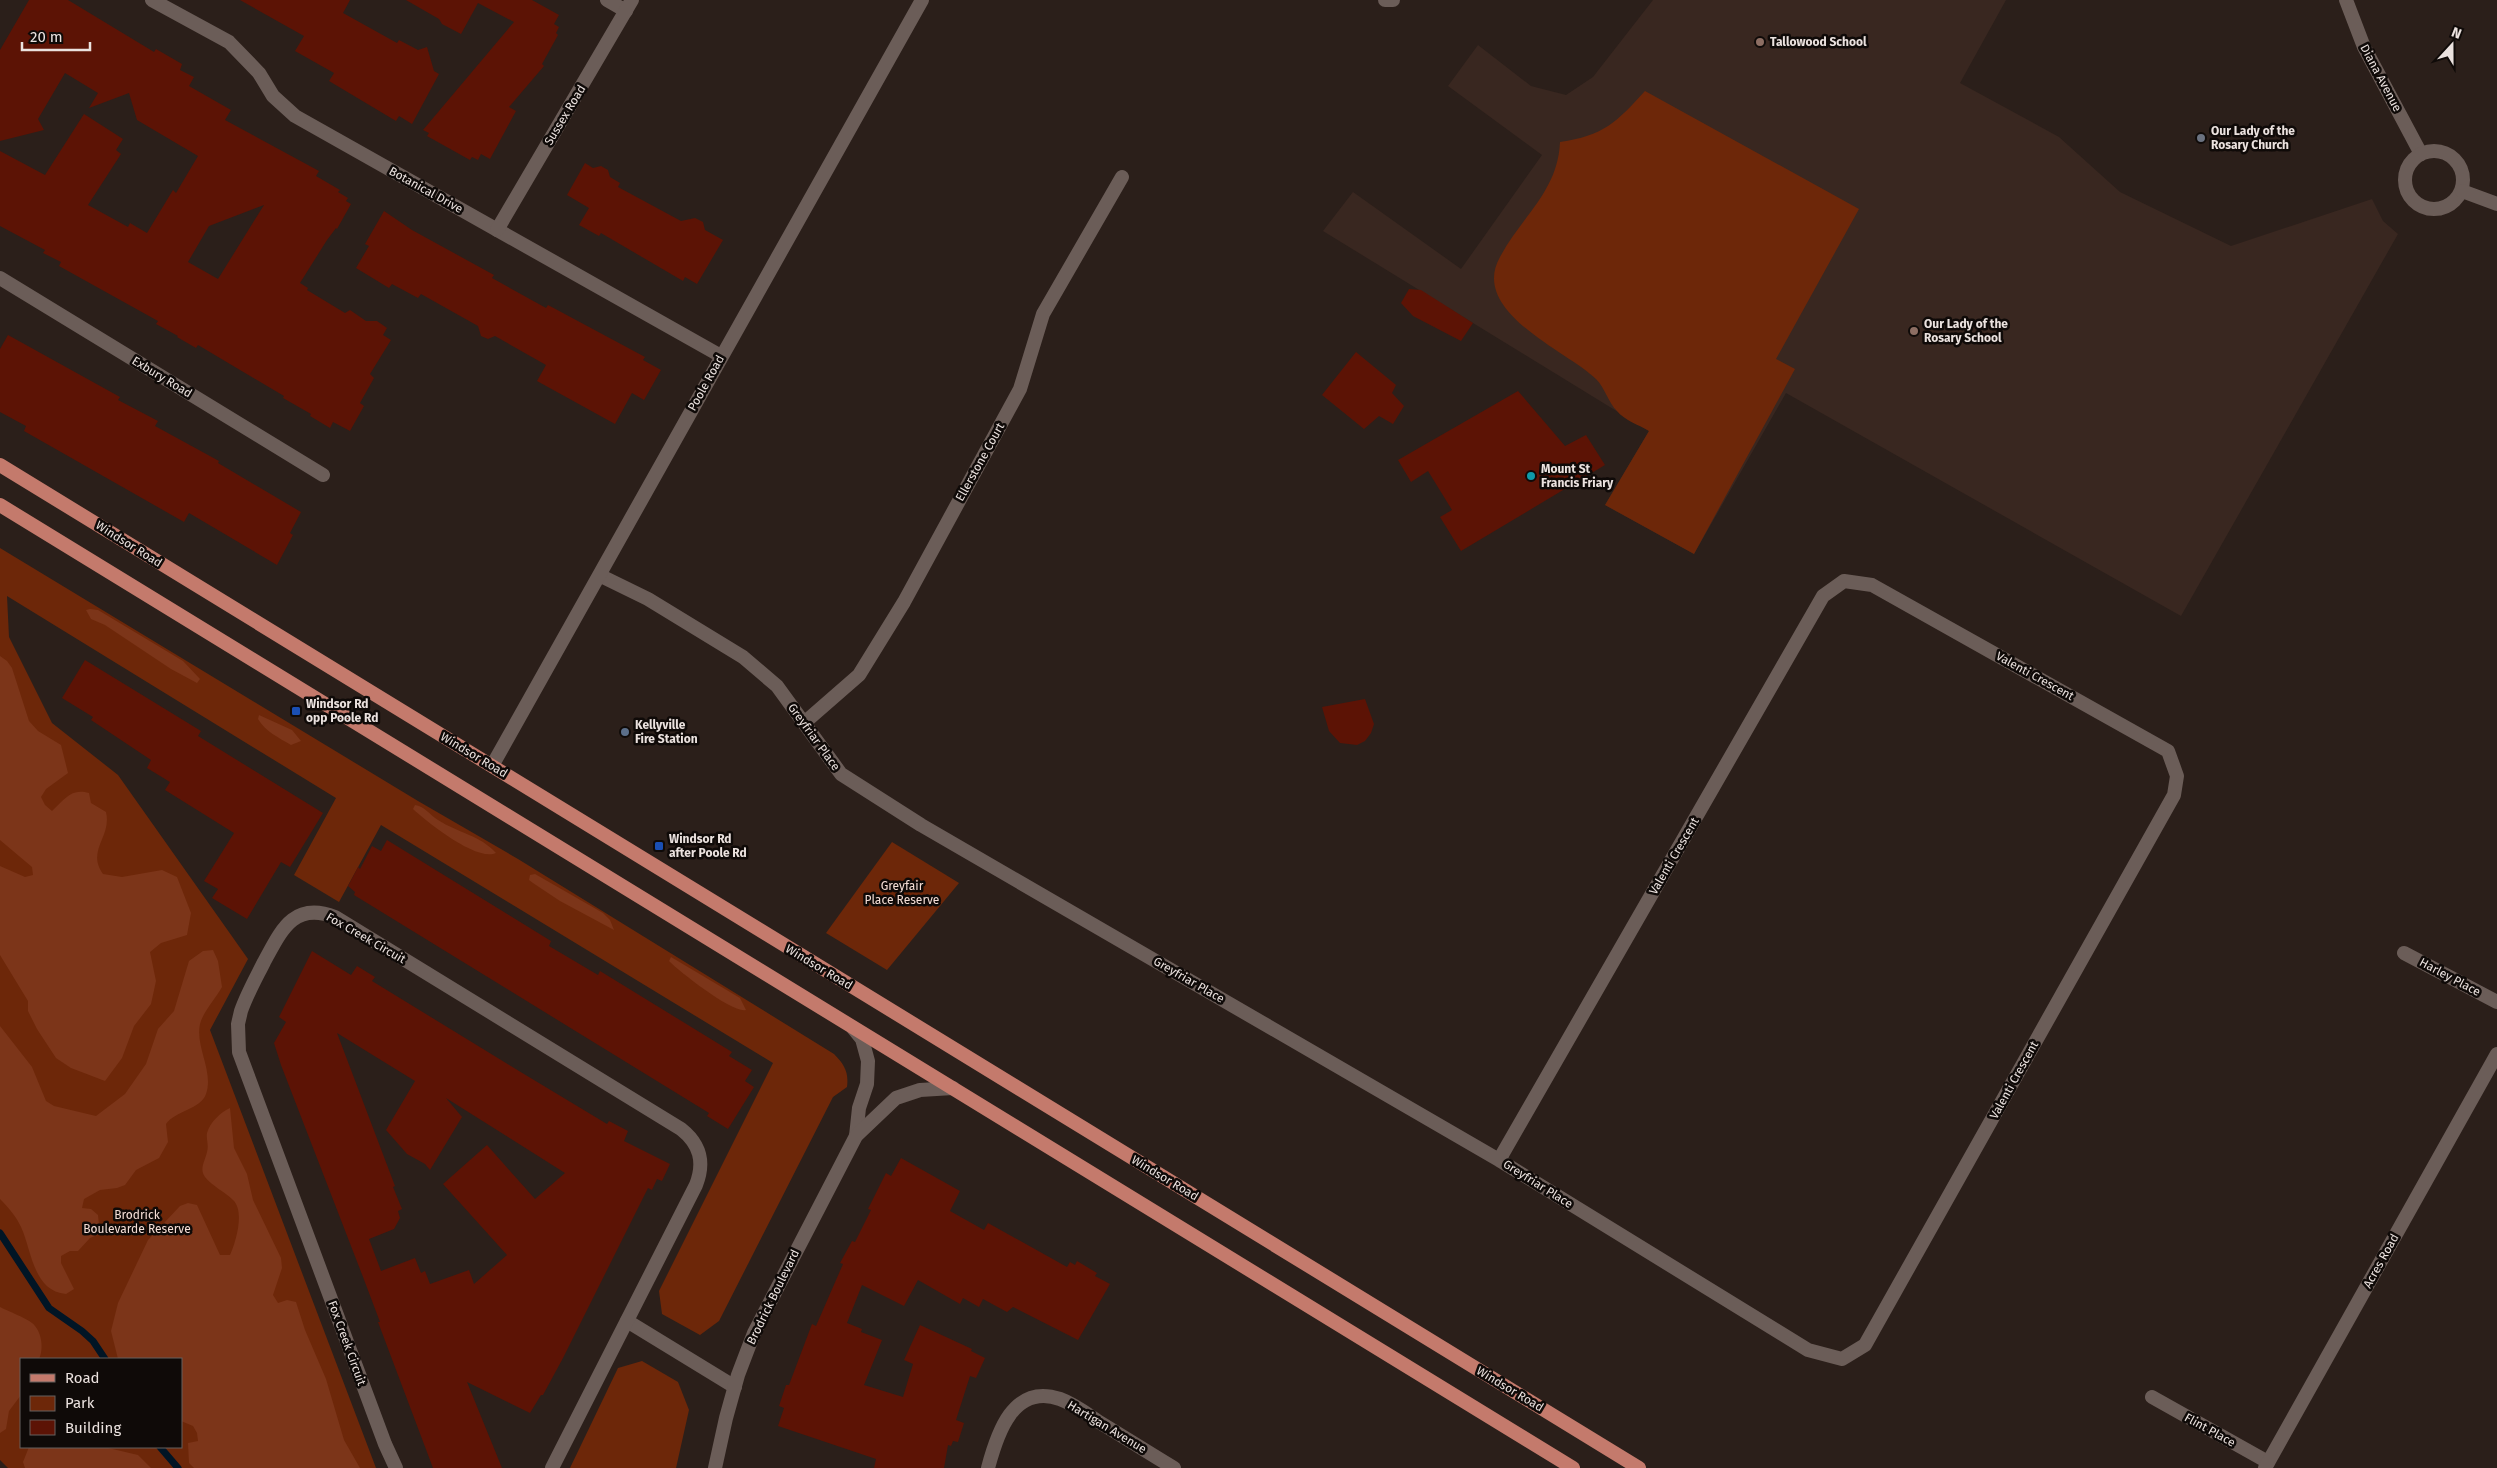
<svg xmlns="http://www.w3.org/2000/svg" width="2497" height="1468" font-family="'Fira Sans',sans-serif">
  <style>
    .built { fill: #392720 }
    .green { fill: #6d2709; fill-rule: evenodd }
    .forest { fill: #7c3519 }
    .lines { fill: none; stroke-linecap: round; stroke-linejoin: round }
    .stream { stroke: #011525; stroke-width: 7 }
    .building { fill: #5c1305; fill-rule: evenodd }
    .minor { stroke: #6b5d58; stroke-width: 14 }
    .tertiary { stroke: #6b5d58; stroke-width: 14 }
    .primary { stroke: #c47a6c; stroke-width: 14 }
    .education-dot { fill: #8d6e63; stroke: #0f0a08; stroke-width: 2 }
    .worship-dot { fill: #6b7280; stroke: #0f0a08; stroke-width: 2 }
    .culture-dot { fill: #0f9aa8; stroke: #0f0a08; stroke-width: 2 }
    .transit-dot { fill: #1a4fb4; stroke: #0f0a08; stroke-width: 2 }
    .service-dot { fill: #5c6f8a; stroke: #0f0a08; stroke-width: 2 }
    .labels { text-anchor: middle; stroke-width: 5; stroke-linejoin: round; paint-order: stroke }
    .poi-label { font-size: 12px; font-weight: bold; fill: #ebe2df; stroke: #0f0a08; text-anchor: start }
    .street-label { font-size: 12px; fill: #ebe2df; stroke: #0f0a08 }
    .park-label { font-size: 12px; fill: #f5ded6; stroke: #0f0a08 }
  </style>
  <rect width="100%" height="100%" fill="#2b1f1a"/>
  <polygon class="built" points="1653,0 2006,0 1960,83 2059,137 2120,192 2231,246 2372,199 2383,221 2398,234 2181,616 1786,393 1694,554 1605,505 1649,431 1323,231 1353,192 1461,269 1542,155 1448,86 1478,45 1531,86 1566,95 1593,77"/>
  <g class="green">
    <path d="M1645 91 1859 209 1776 359 1795 369 1694 554 1605 505 1649 431C1639 425 1624 420 1617 411 1608 402 1605 388 1596 379 1567 351 1469 312 1500 257 1522 216 1558 191 1560 142 1603 136 1617 122 1645 91Z"/>
    <path d="M0 548 418 801 518 859 834 1054C844 1064 849 1072 847 1087L833 1097 719 1321 700 1335 662 1314 659 1291 773 1063 381 825 339 902 294 875 336 798 7 596 9 637 52 723 118 775 248 959 210 1030 376 1468H8L0 1460ZM21 1359H181V1447H21Z"/>
    <polygon points="892,842 959,883 887,970 826,933"/>
    <polygon points="642,1361 678,1382 689,1410 676,1468 570,1468 618,1368"/>
  </g>
  <g class="forest">
    <polygon points="90,609 98,610 183,661 200,679 197,683 171,669 105,625 91,619 86,610"/>
    <path d="M0 656 7 661 12 668 29 721 38 731 61 745 68 773 46 789 41 797 45 805 52 811C65 799 71 788 89 793L91 803 106 812C112 837 86 850 103 874L122 877 162 870 177 877 191 913 187 935 161 943 150 952 156 981 151 1004 134 1026 122 1058 105 1081 71 1068 56 1058 37 1029 28 1011V1001L0 955V866L25 877 33 875 32 867 0 840Z"/>
    <path d="M259 715 292 730 301 741 291 745C279 738 265 731 258 719Z"/>
    <path d="M415 805C424 806 430 815 438 820 458 833 480 835 496 853 477 862 427 822 413 809Z"/>
    <polygon points="535,874 603,913 610,920 614,930 560,901 533,883 529,880 530,875"/>
    <path d="M213 950 218 961 222 987C216 998 203 1012 200 1024 195 1047 214 1071 206 1094 201 1109 175 1111 166 1124L168 1142 159 1158 136 1170 125 1185 117 1188 100 1190 84 1199 82 1208 91 1209 98 1215 100 1234 90 1238 78 1251H70L61 1256V1263L74 1289 66 1294C33 1291 32 1251 21 1227 16 1216 8 1207 0 1199V1026L32 1067 46 1101 54 1106 96 1116 125 1094 146 1064 158 1029 174 1011 189 961 203 951Z"/>
    <path d="M671 957 740 998 746 1010C733 1014 680 972 669 961Z"/>
    <path d="M230 1108 234 1148 247 1174 253 1200 281 1258 282 1268 273 1295 278 1303 287 1300 296 1302 305 1330 326 1379 344 1440 360 1468H194L189 1463 188 1443 198 1441 197 1433 193 1426 181 1421V1359H118L111 1331 118 1303 148 1240 180 1206 188 1203 197 1205 220 1255H230C236 1242 245 1211 233 1200 225 1192 212 1186 205 1177 199 1169 205 1161 207 1152 209 1145 206 1139 207 1133 210 1122 221 1112 230 1108Z"/>
    <path d="M0 1307C8 1311 26 1318 32 1323 42 1331 44 1349 39 1359H21V1395L9 1411 6 1429 0 1433Z"/>
    <polygon points="29,1447 104,1447 138,1455 151,1468 25,1468 23,1462"/>
  </g>
  <g class="lines">
    <g class="stream">
      <polyline points="0,1233 49,1308 82,1331 93,1341 105,1359"/>
      <polyline points="160,1447 178,1468"/>
    </g>
  </g>
  <g class="building">
    <path d="M29 0H68L154 52 156 49 182 64 180 70 194 77 189 86 231 110 225 120 319 171 316 176 340 190 338 192 348 198 346 201 351 204 337 229 336 228 327 240 300 283 308 288 307 290 345 313 350 310 366 321H377L387 328 383 335 391 340 370 374 374 378 360 403 364 406 350 431 333 422 330 428 310 416 311 414 283 398 284 396 198 345 196 348 177 337 178 336 156 324 158 321 59 266 61 262 43 253 45 250 0 226V151L45 175 84 114 123 139 116 150 121 154 88 205 128 227 130 223 147 233 173 190 176 193 198 156 137 120 129 93 89 108 98 93 65 73 38 119 44 130 0 141V50ZM264 205 218 279 188 262 209 226Z"/>
    <polygon points="240,0 350,0 343,13 397,43 399,40 418,50 427,47 434,71 439,74 412,124 399,116 396,121 329,81 334,73 295,51 304,36"/>
    <polygon points="406,0 532,0 559,15 554,24 559,27 556,33 558,35 542,64 544,66 509,107 516,111 490,159 481,154 478,160 472,157 470,160 427,136 429,133 423,130 514,22 478,3 461,34 442,24 439,19"/>
    <polygon points="585,163 593,168 601,166 608,170 610,177 620,183 618,187 681,221 695,218 703,222 705,230 723,240 697,284 685,277 683,281 601,233 599,236 579,225 589,208 567,195"/>
    <polygon points="384,211 412,230 494,275 492,278 546,308 548,305 645,357 643,360 661,370 644,400 632,393 615,424 537,381 546,365 495,336 488,339 481,336 478,326 421,294 418,298 392,284 389,288 356,268 369,246 365,244"/>
    <polygon points="1409,289 1421,290 1473,323 1461,341 1413,316 1401,303"/>
    <polygon points="8,335 120,397 118,400 158,421 155,426 219,461 218,463 301,512 290,533 293,535 277,565 189,513 184,522 24,431 26,426 0,412 0,349"/>
    <polygon points="1356,352 1396,385 1392,393 1404,406 1393,424 1379,416 1364,429 1322,395"/>
    <polygon points="1518,391 1565,446 1586,435 1605,465 1461,551 1440,517 1452,510 1428,471 1411,482 1398,460"/>
    <polygon points="85,660 201,731 198,736 323,813 290,867 281,862 247,919 212,898 218,889 204,881 234,833 165,790 170,782 147,768 151,760 91,720 93,717 62,698"/>
    <polygon points="1365,699 1374,724 1371,733 1365,741 1357,745 1340,743 1329,731 1322,707"/>
    <polygon points="387,840 551,941 549,946 598,975 600,971 732,1052 729,1056 752,1070 745,1081 754,1087 728,1129 707,1116 709,1113 354,895 355,892 348,886 358,867 360,869 372,846 381,851"/>
    <path d="M312 951 351 975 357 966 375 977 372 981 519 1071 607 1124 609 1121 628 1131 624 1141 670 1164 662 1181 657 1179 652 1190 648 1188 563 1358 543 1395H541L530 1413 467 1382 502 1468H433L378 1322H380L363 1277 281 1065 274 1043 286 1022 279 1017ZM337 1033 415 1081 386 1130 407 1154 425 1164 430 1170 462 1117 446 1098 565 1173 535 1199 487 1145 443 1184 507 1255 474 1284 469 1270 430 1284 425 1271 421 1273 415 1258 381 1271 369 1239 394 1229 400 1218 398 1211 402 1209 393 1187 395 1186Z"/>
    <polygon points="901,1158 960,1191 950,1211 984,1230 988,1223 1067,1267 1070,1262 1075,1265 1077,1261 1097,1273 1095,1276 1110,1284 1078,1340 1013,1307 1007,1312 983,1299 979,1307 963,1298 960,1304 918,1280 904,1306 862,1285 847,1323 862,1329 861,1332 882,1340 864,1385 903,1397 913,1364 904,1360 920,1325 972,1349 971,1351 985,1358 976,1378 970,1376 956,1420 964,1423 958,1442 953,1441 951,1446 948,1445 944,1468 874,1468 876,1459 778,1426 784,1408 779,1406 786,1385 789,1385 812,1324 816,1326 843,1264 840,1263 852,1241 855,1242 871,1210 868,1209 886,1173 891,1176"/>
  </g>
  <g class="lines">
    <g class="minor">
      <polyline points="152,0 229,42 259,73 273,96 295,116 721,356"/>
      <polyline points="607,0 626,11"/>
      <polyline points="497,230 632,0"/>
      <polyline points="0,278 323,475"/>
      <polyline points="601,576 648,599 743,657 777,686 841,774 921,825 1499,1160 1808,1350 1842,1359 1865,1345 2174,795 2177,776 2168,751 1872,585 1844,581 1823,596 1499,1160"/>
      <polyline points="804,723 859,675 904,602 1020,389 1043,314 1122,177"/>
      <polyline points="492,766 922,0"/>
      <polyline points="2404,953 2497,1002"/>
      <polyline points="627,1321 735,1387"/>
      <polyline points="2152,1397 2268,1462"/>
      <path d="M396 1468 385 1444 239 1052 238 1024 241 1011C247 994 256 978 264 962 281 931 293 901 335 917L681 1129C700 1144 705 1162 696 1185L552 1468"/>
      <path d="M988 1468C997 1434 1013 1383 1060 1399 1074 1404 1087 1414 1099 1422 1124 1437 1149 1453 1174 1468"/>
    </g>
    <g class="tertiary">
      <polyline points="1385,0 1393,0"/>
      <polyline points="2346,0 2364,47 2421,154"/>
      <circle cx="2434" cy="180" r="29"/>
      <polyline points="2462,191 2497,204"/>
      <polyline points="853,1028 862,1039 868,1061 867,1084 859,1108 856,1136"/>
      <polyline points="715,1468 726,1418 738,1375 754,1333 856,1136 896,1098 920,1090 953,1088"/>
      <polyline points="2265,1468 2497,1054"/>
    </g>
    <g class="primary">
      <polyline points="0,465 1639,1468"/>
      <polyline points="0,505 1573,1468"/>
    </g>
  </g>
  <g class="education-dot">
    <circle cx="1760" cy="42" r="5"/>
    <circle cx="1914" cy="331" r="5"/>
  </g>
  <circle class="worship-dot" cx="2201" cy="138" r="5"/>
  <circle class="culture-dot" cx="1531" cy="476" r="5"/>
  <g class="transit-dot">
    <rect x="291" y="706" width="10" height="10" rx="2.5"/>
    <rect x="654" y="841" width="10" height="10" rx="2.5"/>
  </g>
  <circle class="service-dot" cx="625" cy="732" r="5"/>
  <g class="labels">
    <g class="poi-label">
      <text x="1770" y="46">Tallowood School</text>
      <text x="2211" y="135">Our Lady of the<tspan x="2211" dy="14">Rosary Church</tspan></text>
      <text x="1924" y="328">Our Lady of the<tspan x="1924" dy="14">Rosary School</tspan></text>
      <text x="1541" y="473">Mount St<tspan x="1541" dy="14">Francis Friary</tspan></text>
      <text x="306" y="708">Windsor Rd<tspan x="306" dy="14">opp Poole Rd</tspan></text>
      <text x="635" y="729">Kellyville<tspan x="635" dy="14">Fire Station</tspan></text>
      <text x="669" y="843">Windsor Rd<tspan x="669" dy="14">after Poole Rd</tspan></text>
    </g>
    <g class="street-label">
      <text transform="translate(2381 78) rotate(62)" y="4">Diana Avenue</text>
      <text transform="translate(565 115) rotate(-59)" y="4">Sussex Road</text>
      <text transform="translate(426 190) rotate(29)" y="4">Botanical Drive</text>
      <text transform="translate(162 377) rotate(31)" y="4">Exbury Road</text>
      <text transform="translate(706 383) rotate(-61)" y="4">Poole Road</text>
      <text transform="translate(980 462) rotate(-61)" y="4">Ellerstone Court</text>
      <text transform="translate(129 544) rotate(32)" y="4">Windsor Road</text>
      <text transform="translate(2035 676) rotate(29)" y="4">Valenti Crescent</text>
      <text transform="translate(814 737) rotate(54)" y="4">Greyfriar Place</text>
      <text transform="translate(474 755) rotate(31)" y="4">Windsor Road</text>
      <text transform="translate(1674 856) rotate(-60)" y="4">Valenti Crescent</text>
      <text transform="translate(366 938) rotate(30)" y="4">Fox Creek Circuit</text>
      <text transform="translate(819 967) rotate(31)" y="4">Windsor Road</text>
      <text transform="translate(2450 977) rotate(28)" y="4">Harley Place</text>
      <text transform="translate(1189 980) rotate(30)" y="4">Greyfriar Place</text>
      <text transform="translate(2014 1080) rotate(-61)" y="4">Valenti Crescent</text>
      <text transform="translate(1165 1178) rotate(31)" y="4">Windsor Road</text>
      <text transform="translate(1538 1184) rotate(32)" y="4">Greyfriar Place</text>
      <text transform="translate(2381 1261) rotate(-61)" y="4">Acres Road</text>
      <text transform="translate(773 1297) rotate(-64)" y="4">Brodrick Boulevard</text>
      <text transform="translate(347 1343) rotate(70)" y="4">Fox Creek Circuit</text>
      <text transform="translate(1510 1389) rotate(31)" y="4">Windsor Road</text>
      <text transform="translate(1107 1427) rotate(31)" y="4">Hartigan Avenue</text>
      <text transform="translate(2210 1430) rotate(29)" y="4">Flint Place</text>
    </g>
    <g class="park-label">
      <text x="902" y="890">Greyfair<tspan x="902" dy="14">Place Reserve</tspan></text>
      <text x="137" y="1219">Brodrick<tspan x="137" dy="14">Boulevarde Reserve</tspan></text>
    </g>
  </g>
  <rect x="20" y="1358" width="162" height="90" fill="#0f0a08" stroke="#67605e"/>
  <rect x="30" y="1374" width="25" height="8" fill="#c47a6c" stroke="#67605e"/>
  <text x="65" y="1383" font-size="15" fill="#ebe2df">Road</text>
  <rect x="30" y="1396" width="25" height="15" fill="#6d2709" stroke="#67605e"/>
  <text x="65" y="1408" font-size="15" fill="#ebe2df">Park</text>
  <rect x="30" y="1420" width="25" height="15" fill="#5c1305" stroke="#67605e"/>
  <text x="65" y="1433" font-size="15" fill="#ebe2df">Building</text>
  <g transform="translate(2452 45) rotate(21)" stroke="#0f0a08" stroke-width="4" paint-order="stroke">
  <path d="M0-4L9 19L0 12L-9 19Z" fill="#ebe2df"/>
  <text y="-8" font-size="14" font-weight="bold" text-anchor="middle" fill="#ebe2df">N</text>
  </g>
  <path d="M22 42v8h68v-8" fill="none" stroke="#ebe2df" stroke-width="2.5"/>
  <text x="30" y="42" font-size="15" fill="#ebe2df" stroke="#0f0a08" stroke-width="4" paint-order="stroke">20 m</text>
</svg>
